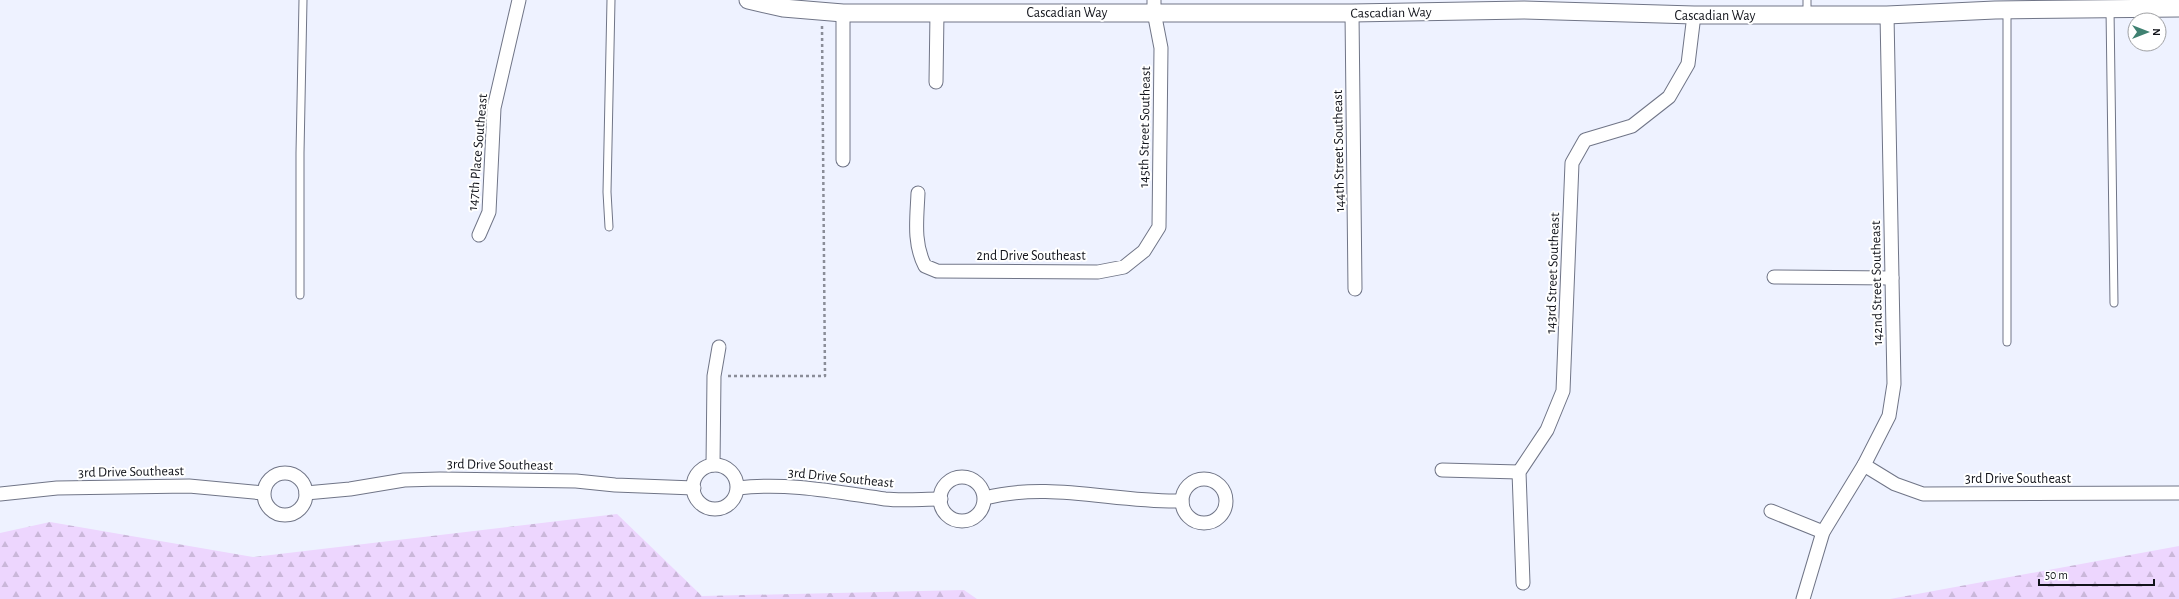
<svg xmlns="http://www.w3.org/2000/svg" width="2179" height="599" font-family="'Alegreya Sans',sans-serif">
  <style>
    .forest { fill: url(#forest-firs) }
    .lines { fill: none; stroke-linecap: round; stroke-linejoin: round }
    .service-casing { stroke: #707587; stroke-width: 9 }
    .minor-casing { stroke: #707587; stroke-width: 15 }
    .tertiary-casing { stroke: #707587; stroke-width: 19 }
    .path { stroke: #8a8d98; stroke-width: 2.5; stroke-dasharray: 3 3; stroke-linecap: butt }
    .service { stroke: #fff; stroke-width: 7 }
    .minor { stroke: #fff; stroke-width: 13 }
    .tertiary { stroke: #fff; stroke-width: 17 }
    .labels { text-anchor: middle; stroke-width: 4; stroke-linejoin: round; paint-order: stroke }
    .street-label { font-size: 14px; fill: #12141b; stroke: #fff }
  </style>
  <defs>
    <pattern id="forest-firs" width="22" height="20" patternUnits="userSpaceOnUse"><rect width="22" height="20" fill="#edd6fe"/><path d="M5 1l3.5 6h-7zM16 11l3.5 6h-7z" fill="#cab7d9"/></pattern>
  </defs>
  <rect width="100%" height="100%" fill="#eef2ff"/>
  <g class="forest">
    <polygon points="617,514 702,596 964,590 977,599 0,599 0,533 50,522 253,557"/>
    <polygon points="2179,546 2179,599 1890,599"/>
  </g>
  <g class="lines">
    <g class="service-casing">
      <g id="service">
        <polyline points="1807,0 1807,15"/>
        <polyline points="2110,9 2114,303"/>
        <polyline points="609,227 607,192 611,0"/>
        <polyline points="300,295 300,153 303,0"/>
        <polyline points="2007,342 2007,10"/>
      </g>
    </g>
    <g class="minor-casing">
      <g id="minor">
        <polyline points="1352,13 1355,289"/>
        <polyline points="936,82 937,13"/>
        <polyline points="843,160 843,13"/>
        <path d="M918 193C917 218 913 243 925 266L937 271 1098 272 1124 267 1144 251 1159 227 1161 48 1154 12V0"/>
        <polyline points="479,235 489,212 494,108 519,0"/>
        <polyline points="1774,277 1892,278"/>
        <polyline points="713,465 714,376 719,347"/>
        <polyline points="1864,465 1895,484 1923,494 2179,493"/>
        <circle cx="715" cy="487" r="22"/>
        <polyline points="1442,470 1519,472"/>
        <circle cx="285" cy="494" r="21"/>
        <circle cx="962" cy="499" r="22"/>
        <circle cx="1204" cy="501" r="22"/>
        <path d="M738 488C788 482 836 492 885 499 903 501 922 499 941 499"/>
        <polyline points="306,493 350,489 404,480 440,479 576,481 615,485 694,488"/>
        <polyline points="0,494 57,488 189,486 263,493"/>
        <path d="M985 498C1050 481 1116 503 1182 501"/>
        <polyline points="1771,511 1823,532"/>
        <polyline points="1523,583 1519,472 1547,430 1563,391 1572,163 1585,140 1632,126 1669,97 1688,64 1694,15"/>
        <polyline points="1803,599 1823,532 1864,465 1889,416 1894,384 1887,15"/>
      </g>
    </g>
    <g class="tertiary-casing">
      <polyline id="tertiary" points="748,0 783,8 843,13 1352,13 1524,10 1694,15 1887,15 1995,10 2179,8"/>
    </g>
    <polyline class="path" points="728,376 825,376 822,26"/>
    <use href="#service" class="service"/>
    <use href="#minor" class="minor"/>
    <use href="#tertiary" class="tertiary"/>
  </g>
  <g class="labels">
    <g class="street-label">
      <text x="1067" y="17">Cascadian Way</text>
      <text transform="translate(1391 12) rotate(-1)" y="5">Cascadian Way</text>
      <text x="1715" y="20">Cascadian Way</text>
      <text transform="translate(1144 127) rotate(-89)" y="5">145th Street Southeast</text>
      <text transform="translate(1338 151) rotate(-91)" y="5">144th Street Southeast</text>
      <text transform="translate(477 152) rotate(-85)" y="5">147th Place Southeast</text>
      <text x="1031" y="260">2nd Drive Southeast</text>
      <text transform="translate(1552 273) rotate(-88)" y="5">143rd Street Southeast</text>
      <text transform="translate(1876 283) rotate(-91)" y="5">142nd Street Southeast</text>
      <text transform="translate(500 464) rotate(1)" y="5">3rd Drive Southeast</text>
      <text transform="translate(131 471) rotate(-1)" y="5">3rd Drive Southeast</text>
      <text transform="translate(841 477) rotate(6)" y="5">3rd Drive Southeast</text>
      <text x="2018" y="483">3rd Drive Southeast</text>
    </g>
  </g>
  <g transform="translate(2147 32) rotate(90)"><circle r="19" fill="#ffffff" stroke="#a0a1a4"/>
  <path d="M0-3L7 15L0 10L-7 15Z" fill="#3f8171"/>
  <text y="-6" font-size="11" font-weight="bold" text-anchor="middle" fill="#12141b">N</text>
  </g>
  <path d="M2039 579v6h115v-6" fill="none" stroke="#12141b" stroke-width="2"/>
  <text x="2045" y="579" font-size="12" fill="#12141b" stroke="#ffffff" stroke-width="3" paint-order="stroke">50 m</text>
</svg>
